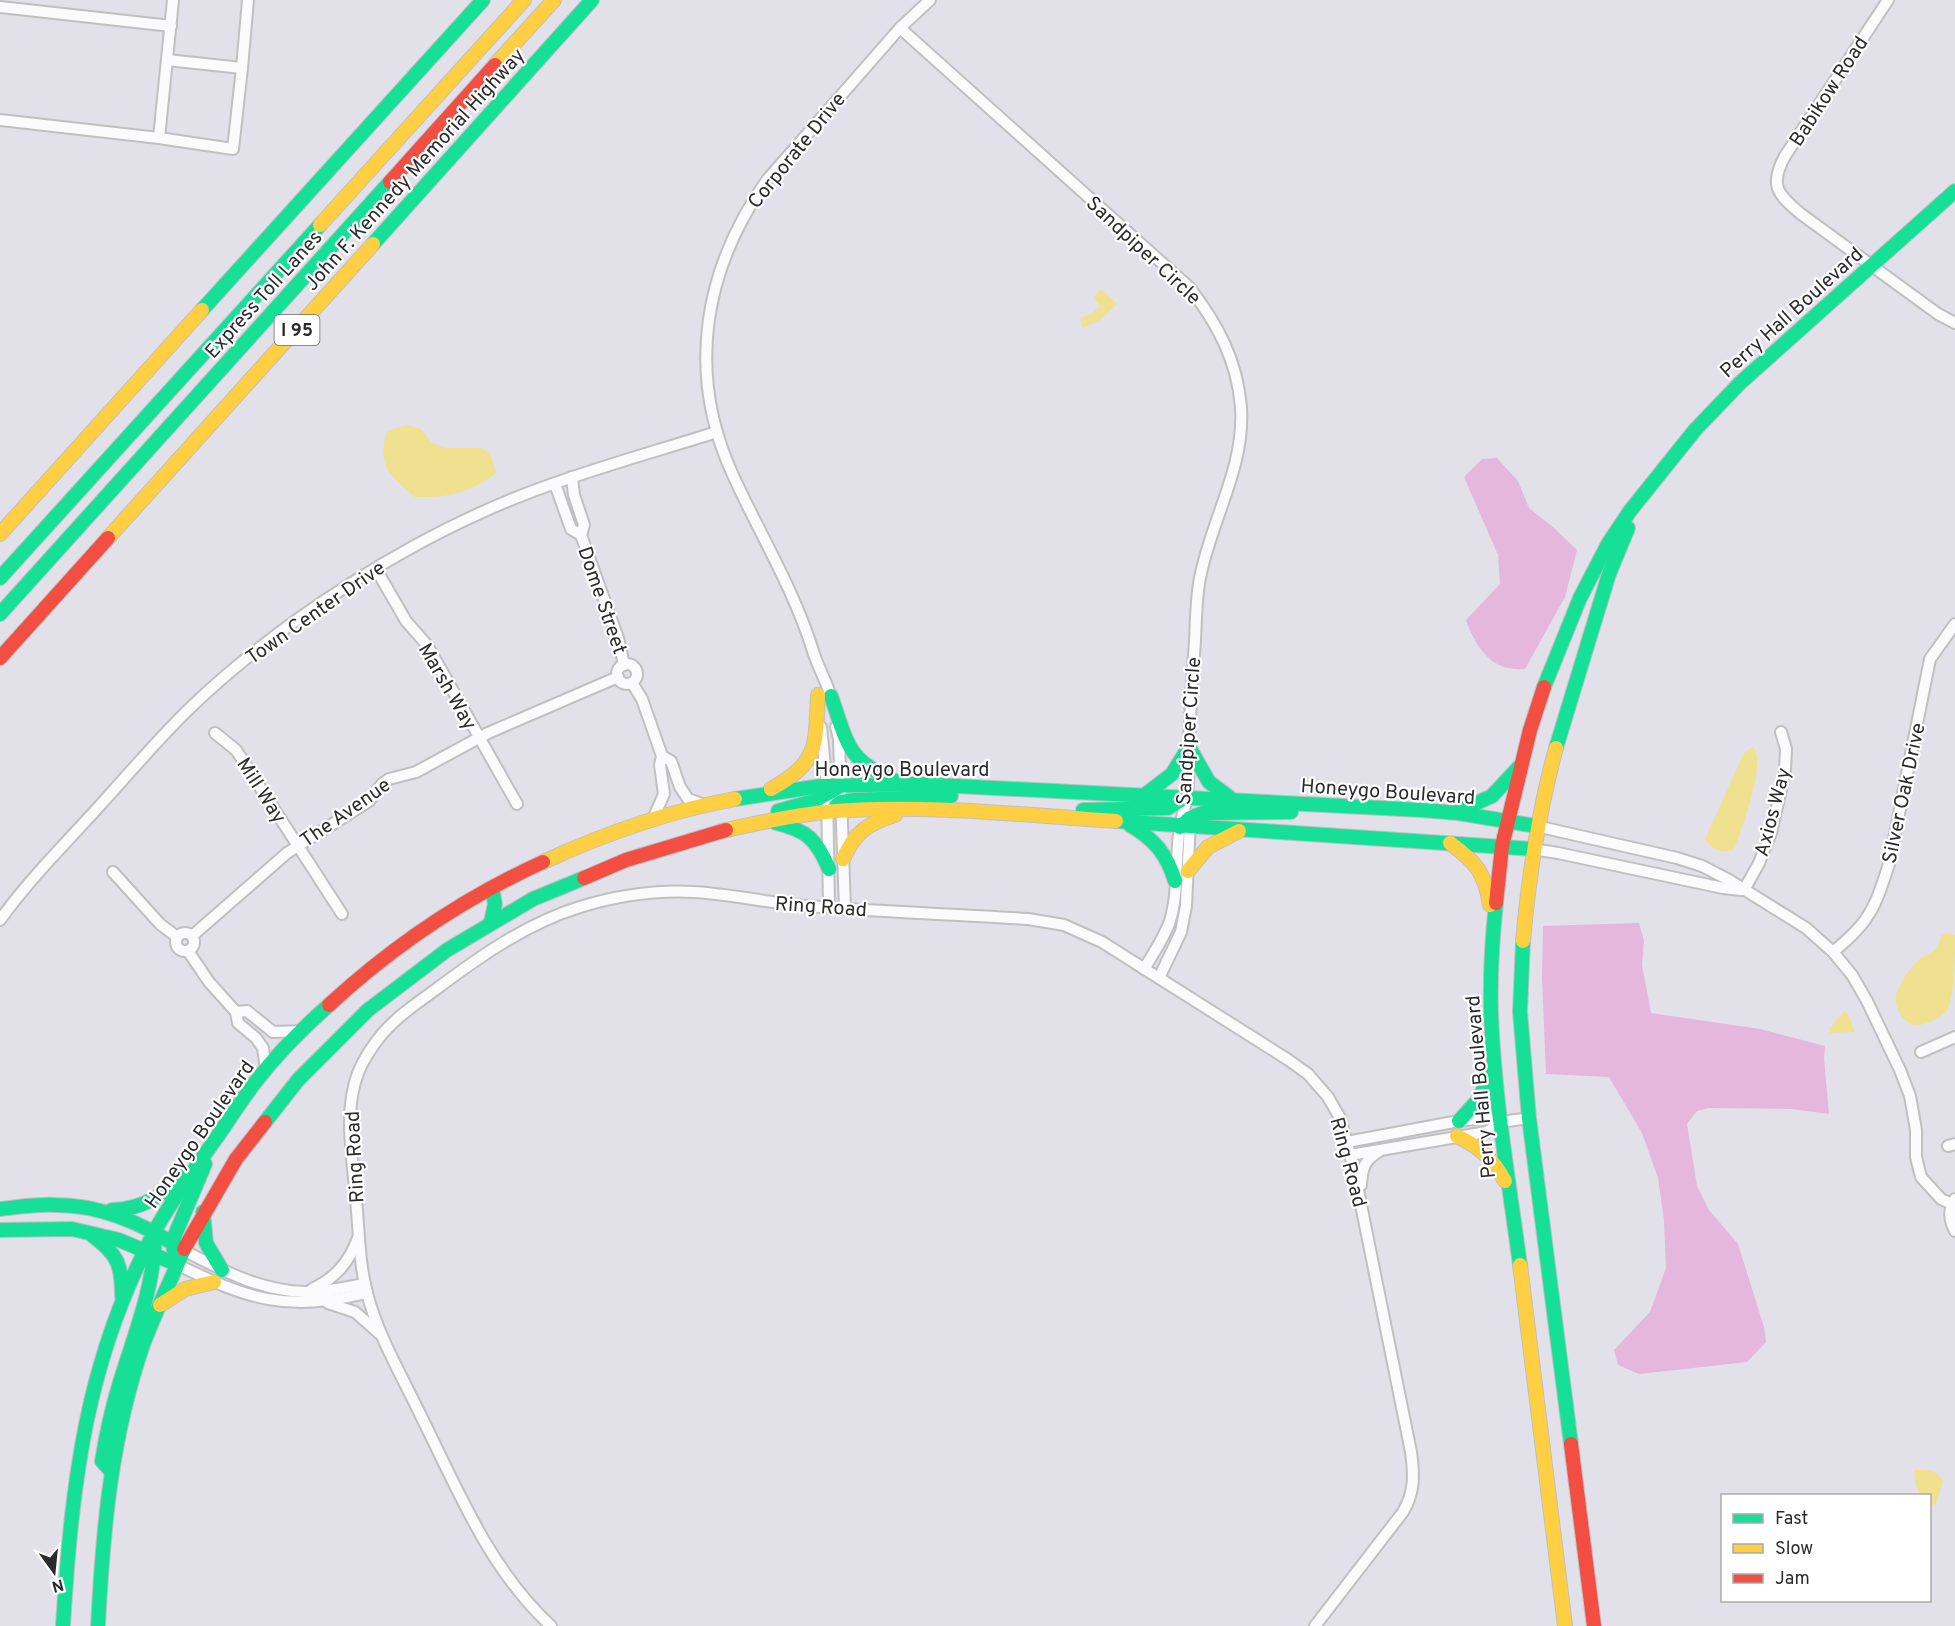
<svg xmlns="http://www.w3.org/2000/svg" width="1955" height="1626" font-family="Overpass,sans-serif">
  <style>
    .green { fill: #e5b7dd }
    .water { fill: #efe18f }
    .lines { fill: none; stroke-linecap: round; stroke-linejoin: round }
    .street-casing { stroke: #c0c0c0; stroke-width: 14 }
    .fast-casing { stroke: #c0c0c0; stroke-width: 16 }
    .slow-casing { stroke: #c0c0c0; stroke-width: 16 }
    .jam-casing { stroke: #c0c0c0; stroke-width: 16 }
    .street { stroke: #fbfafc; stroke-width: 10 }
    .fast { stroke: #16e098; stroke-width: 14 }
    .slow { stroke: #ffcf43; stroke-width: 14 }
    .jam { stroke: #f24e42; stroke-width: 14 }
    .labels { text-anchor: middle; stroke-width: 4.5; stroke-linejoin: round; paint-order: stroke }
    .shield { fill: #fff; stroke: #6b6b6b; stroke-width: 1.5 }
    .shield-label { font-size: 18px; font-weight: bold; fill: #2b2b2b }
    .street-label { font-size: 20px; fill: #2b2b2b; stroke: #fff }
  </style>
  <rect width="100%" height="100%" fill="#e2e0e9"/>
  <g class="green">
    <path d="M1497 458 1518 481 1529 508 1554 528 1577 550 1565 597 1525 669C1492 672 1476 648 1466 620L1500 584 1498 555 1464 477 1482 459Z"/>
    <polygon points="1639,923 1644,941 1642,965 1651,1013 1760,1029 1825,1046 1824,1059 1829,1114 1792,1109 1709,1108 1697,1111 1687,1124 1697,1186 1709,1210 1738,1244 1764,1327 1766,1342 1747,1362 1639,1374 1618,1365 1614,1350 1650,1312 1666,1268 1664,1220 1658,1178 1642,1133 1609,1077 1546,1074 1542,978 1543,926"/>
  </g>
  <g class="water">
    <polygon points="1101,289 1117,304 1100,320 1083,328 1080,318 1091,314 1101,306 1093,298"/>
    <path d="M408 425 421 429 431 442 444 448H481L490 453 496 473C471 493 447 498 415 497 390 475 378 468 386 433L395 428Z"/>
    <path d="M1753 747C1767 759 1742 829 1735 846L1733 850C1721 854 1712 849 1705 839L1744 753Z"/>
    <path d="M1948 933 1955 935C1955 958 1955 988 1948 1009 1943 1017 1925 1026 1915 1025 1903 1023 1894 1007 1896 996 1897 986 1913 964 1921 958 1925 956 1930 954 1934 951 1938 947 1940 940 1942 935Z"/>
    <polygon points="1844,1011 1848,1014 1855,1032 1830,1033 1829,1029"/>
    <path d="M1914 1470C1928 1470 1936 1468 1943 1481L1936 1504 1930 1506V1496L1920 1495 1915 1482Z"/>
  </g>
  <g class="lines">
    <g class="street-casing">
      <g id="street">
        <path d="M1888 0 1785 156C1769 185 1777 194 1801 214L1938 314 1955 323"/>
        <polyline points="0,7 171,26"/>
        <path d="M900 28 1190 288C1218 325 1237 360 1241 407 1245 468 1211 520 1200 578 1196 598 1196 620 1195 641 1192 677 1190 714 1189 750 1188 765 1189 780 1187 795 1186 806 1182 816 1180 826 1175 857 1179 891 1170 921 1164 938 1153 954 1144 969"/>
        <polyline points="242,68 248,0"/>
        <polyline points="0,120 159,138 233,149 242,68 167,60"/>
        <polyline points="159,138 173,0"/>
        <polyline points="555,484 571,529 581,535 584,525 574,495 572,477"/>
        <polyline points="581,535 618,638 624,665"/>
        <polyline points="376,569 406,621 427,645 517,804"/>
        <circle cx="627" cy="674" r="10"/>
        <polyline points="632,683 642,699 662,756 660,765 664,794 653,819"/>
        <path d="M832 702C829 685 818 668 813 651 793 587 759 533 732 473 686 371 704 269 767 180L900 28 930 0"/>
        <polyline points="821,727 827,786 829,908"/>
        <polyline points="836,727 839,739 845,909"/>
        <polyline points="215,733 236,750 342,914"/>
        <polyline points="662,756 671,761 680,787 688,799 705,805"/>
        <polyline points="1536,826 1677,858 1702,866 1729,880 1806,928 1833,952 1852,975 1867,1001 1900,1070 1910,1096 1916,1130 1916,1157 1921,1177 1941,1199 1952,1204"/>
        <polyline points="1532,849 1558,853 1723,888 1741,890"/>
        <polyline points="113,872 160,924 177,937"/>
        <polyline points="1744,890 1759,863 1771,833 1785,772 1786,749 1781,732"/>
        <path d="M0 920C31 877 69 840 104 801 132 770 160 737 190 708 281 621 410 538 528 493 590 469 654 452 717 432"/>
        <circle cx="185" cy="942" r="9"/>
        <polyline points="192,936 287,853 369,801 382,784 389,779 416,772 488,733 618,677"/>
        <polyline points="188,951 209,982 236,1012 238,1023 256,1038 263,1048 266,1069"/>
        <path d="M1833 952C1846 941 1860 929 1869 914 1879 899 1883 881 1889 864L1930 659 1955 624"/>
        <polyline points="1159,978 1181,932 1186,906 1190,820"/>
        <polyline points="236,1012 247,1011 273,1032 303,1031"/>
        <polyline points="1921,1052 1955,1037"/>
        <polyline points="1347,1142 1459,1121 1485,1118 1501,1122 1529,1118"/>
        <polyline points="1948,1146 1955,1144"/>
        <polyline points="1350,1155 1487,1132 1501,1122"/>
        <path d="M1361 1185C1362 1168 1364 1160 1380 1151"/>
        <path d="M1955 1199C1948 1210 1949 1220 1955 1231"/>
        <path d="M183 1250C222 1270 260 1291 305 1292 325 1293 345 1287 365 1284"/>
        <path d="M176 1264C250 1300 285 1312 367 1293"/>
        <path d="M312 1289C336 1278 349 1262 358 1238"/>
        <polyline points="328,1303 355,1312 380,1334"/>
        <path d="M551 1626C489 1569 458 1490 421 1416 402 1376 378 1336 367 1293 359 1263 359 1230 356 1199 353 1159 343 1112 358 1073 364 1058 373 1045 383 1033 398 1016 417 1003 435 990 479 957 527 923 580 907 616 896 655 890 693 892 731 894 768 903 806 906 880 912 954 914 1028 919L1064 925 1102 942 1287 1059 1308 1074 1328 1097 1340 1118 1354 1170 1411 1452C1414 1474 1415 1492 1403 1512L1315 1626"/>
      </g>
    </g>
    <g class="fast-casing">
      <g id="fast">
        <polyline points="373,244 592,0"/>
        <polyline points="202,310 483,0"/>
        <polyline points="0,578 320,225"/>
        <polyline points="0,614 390,182"/>
        <polyline points="1544,687 1580,598 1608,544 1630,511 1695,430 1740,383 1955,191"/>
        <path d="M831 696C848 745 847 761 898 782"/>
        <polyline points="1189,747 1209,782 1229,797"/>
        <polyline points="1556,748 1609,574 1628,528"/>
        <polyline points="1146,794 1172,774 1189,747"/>
        <polyline points="735,799 821,786 917,784 1421,810 1458,813 1536,826"/>
        <polyline points="836,806 841,802 855,800 951,796"/>
        <polyline points="1083,810 1168,808 1187,796"/>
        <polyline points="778,811 814,801 839,787"/>
        <polyline points="1457,812 1492,796 1519,767"/>
        <polyline points="1116,821 1532,849"/>
        <path d="M776 823C807 830 817 840 829 869"/>
        <path d="M1130 825C1154 839 1167 854 1175 881"/>
        <polyline points="1180,827 1190,818 1203,813 1291,812"/>
        <path d="M1496 903C1492 940 1490 976 1491 1013 1494 1097 1509 1182 1520 1265"/>
        <polyline points="491,922 495,904 492,888"/>
        <polyline points="1523,941 1520,1012 1529,1118 1571,1444"/>
        <polyline points="1459,1121 1480,1098 1491,1069"/>
        <polyline points="265,1122 298,1080 368,1010 447,950 533,899 584,878"/>
        <path d="M0 1209C19 1207 37 1204 56 1205 102 1205 146 1225 183 1250"/>
        <path d="M112 1210C143 1209 162 1196 184 1175"/>
        <polyline points="203,1212 206,1243 222,1270"/>
        <polyline points="0,1230 72,1229 119,1240 176,1264"/>
        <path d="M93 1236C118 1254 122 1266 122 1296"/>
        <polyline points="174,1250 172,1242 205,1164"/>
        <path d="M111 1471 102 1461C106 1437 111 1412 118 1389 133 1338 154 1290 155 1236"/>
        <path d="M63 1626C72 1480 86 1358 157 1227 174 1197 195 1168 215 1140 229 1120 242 1099 257 1080 278 1053 303 1028 329 1005"/>
        <path d="M98 1626C103 1528 111 1436 144 1342 156 1311 171 1280 184 1249"/>
      </g>
    </g>
    <g class="slow-casing">
      <g id="slow">
        <polyline points="495,65 554,0"/>
        <polyline points="320,225 524,0"/>
        <polyline points="0,534 202,310"/>
        <polyline points="108,538 373,244"/>
        <path d="M771 789C820 762 815 746 818 695"/>
        <path d="M726 830C759 823 792 815 825 812 920 803 1020 815 1116 821"/>
        <path d="M1450 843C1476 862 1485 873 1490 905"/>
        <path d="M843 859C855 832 867 824 895 815"/>
        <path d="M543 862C604 834 669 811 735 799"/>
        <polyline points="1188,871 1208,847 1239,831"/>
        <path d="M1523 941C1529 873 1538 814 1556 748"/>
        <path d="M1457 1136C1480 1147 1493 1159 1505 1181"/>
        <polyline points="1520,1265 1565,1626"/>
        <polyline points="160,1305 185,1289 214,1282"/>
      </g>
    </g>
    <g class="jam-casing">
      <g id="jam">
        <polyline points="390,182 495,65"/>
        <polyline points="0,658 108,538"/>
        <polyline points="584,878 626,860 726,830"/>
        <polyline points="1496,903 1502,846 1530,730 1544,687"/>
        <path d="M329 1005C392 947 464 898 543 862"/>
        <polyline points="184,1249 236,1159 265,1122"/>
        <polyline points="1571,1444 1594,1626"/>
      </g>
    </g>
    <use href="#street" class="street"/>
    <use href="#fast" class="fast"/>
    <use href="#slow" class="slow"/>
    <use href="#jam" class="jam"/>
  </g>
  <g class="labels">
    <rect class="shield" x="274.5" y="315" width="45" height="30" rx="4.5"/>
    <g class="shield-label">
      <text x="297" y="336">I 95</text>
    </g>
    <g class="street-label">
      <text transform="translate(1828 91) rotate(-57)" y="7">Babikow Road</text>
      <text transform="translate(796 150) rotate(-51)" y="7">Corporate Drive</text>
      <text transform="translate(414 169) rotate(-48)" y="7">John F. Kennedy Memorial Highway</text>
      <text transform="translate(1144 250) rotate(43)" y="7">Sandpiper Circle</text>
      <text transform="translate(263 294) rotate(-48)" y="7">Express Toll Lanes</text>
      <text transform="translate(1791 312) rotate(-42)" y="7">Perry Hall Boulevard</text>
      <text transform="translate(603 600) rotate(71)" y="7">Dome Street</text>
      <text transform="translate(315 612) rotate(-35)" y="7">Town Center Drive</text>
      <text transform="translate(448 686) rotate(60)" y="7">Marsh Way</text>
      <text transform="translate(1188 731) rotate(-86)" y="7">Sandpiper Circle</text>
      <text x="902" y="776">Honeygo Boulevard</text>
      <text transform="translate(262 790) rotate(57)" y="7">Mill Way</text>
      <text transform="translate(1388 791) rotate(4)" y="7">Honeygo Boulevard</text>
      <text transform="translate(1903 793) rotate(-78)" y="7">Silver Oak Drive</text>
      <text transform="translate(345 812) rotate(-35)" y="7">The Avenue</text>
      <text transform="translate(1772 812) rotate(-75)" y="7">Axios Way</text>
      <text transform="translate(821 906) rotate(4)" y="7">Ring Road</text>
      <text transform="translate(1480 1087) rotate(-95)" y="7">Perry Hall Boulevard</text>
      <text transform="translate(199 1134) rotate(-55)" y="7">Honeygo Boulevard</text>
      <text transform="translate(354 1157) rotate(-93)" y="7">Ring Road</text>
      <text transform="translate(1349 1162) rotate(75)" y="7">Ring Road</text>
    </g>
  </g>
  <rect x="1721" y="1494" width="210" height="108" fill="#ffffff" stroke="#aaaaaa" stroke-width="1.5"/>
  <rect x="1733" y="1514" width="30" height="9" fill="#16e098" stroke="#aaaaaa" stroke-width="1.5"/>
  <text x="1775" y="1524" font-size="18" fill="#2b2b2b">Fast</text>
  <rect x="1733" y="1544" width="30" height="9" fill="#ffcf43" stroke="#aaaaaa" stroke-width="1.5"/>
  <text x="1775" y="1554" font-size="18" fill="#2b2b2b">Slow</text>
  <rect x="1733" y="1574" width="30" height="9" fill="#f24e42" stroke="#aaaaaa" stroke-width="1.5"/>
  <text x="1775" y="1584" font-size="18" fill="#2b2b2b">Jam</text>
  <g transform="translate(54 1572) rotate(165)" stroke="#ffffff" stroke-width="4.5" paint-order="stroke">
  <path d="M0-4.5L10 22L0 15L-10 22Z" fill="#2b2b2b"/>
  <text y="-9" font-size="16" font-weight="bold" text-anchor="middle" fill="#2b2b2b">N</text>
  </g>
</svg>
